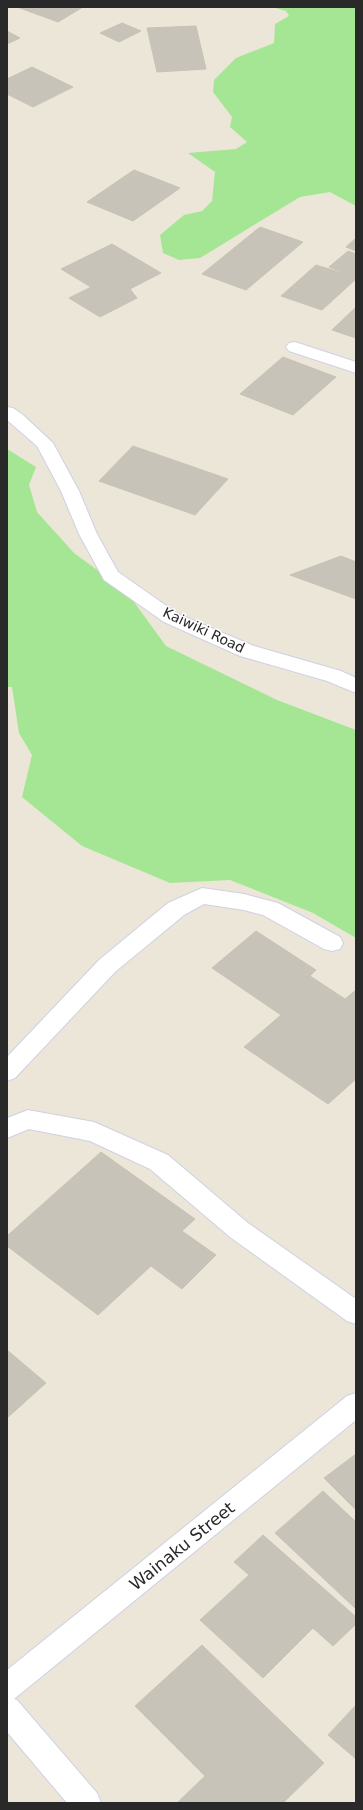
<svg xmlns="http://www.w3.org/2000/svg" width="363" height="1810" font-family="'DejaVu Sans',sans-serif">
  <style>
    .green { fill: #a4e693 }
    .building { fill: #c7c3b9; stroke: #c7c3b3 }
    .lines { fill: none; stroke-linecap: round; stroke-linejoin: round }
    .minor-casing { stroke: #cfd0e3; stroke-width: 2 }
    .minor { fill: #fff; fill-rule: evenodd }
    .labels { text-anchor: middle; stroke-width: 3; stroke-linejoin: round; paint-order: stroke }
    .street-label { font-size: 14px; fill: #292929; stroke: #fff }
    .near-street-label { font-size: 17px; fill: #292929; stroke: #fff }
  </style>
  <rect width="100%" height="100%" fill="#ece6d9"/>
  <g class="green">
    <polygon points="272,7 356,7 356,206 330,192 300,197 200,258 179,260 163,253 160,235 184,215 202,211 212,201 215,172 188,153 236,149 247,142 230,127 232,117 213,92 214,80 236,58 274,43 275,24 289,16 286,11"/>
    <polygon points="7,449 36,467 29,485 37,512 74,553 126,591 166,646 277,700 356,730 356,938 313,913 230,880 170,883 82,846 22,797 32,755 19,733 12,687 7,687"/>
  </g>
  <g class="building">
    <polygon points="17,7 83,7 58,22"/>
    <polygon points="122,23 141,31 119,42 100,33"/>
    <polygon points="196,26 206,69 157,72 147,28"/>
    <polygon points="7,31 20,38 7,44"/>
    <polygon points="32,67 73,87 33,107 7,94 7,79"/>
    <polygon points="134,170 180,188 133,221 87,202"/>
    <polygon points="260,227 303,242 246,290 202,274"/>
    <polygon points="356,238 356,251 346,247"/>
    <polygon points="112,244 161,273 130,289 137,298 100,317 69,298 91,287 61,269"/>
    <polygon points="348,251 356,254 356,277 329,267"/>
    <polygon points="316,265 356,277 356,279 322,310 281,296"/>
    <polygon points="356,307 356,338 332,330"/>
    <polygon points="283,357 336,377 293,415 240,394"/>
    <polygon points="133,446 228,479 195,515 99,481"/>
    <polygon points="341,556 356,562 356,599 290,575"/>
    <polygon points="256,931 316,970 310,976 345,999 356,990 356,1079 328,1104 244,1047 281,1015 212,968"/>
    <polygon points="101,1152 195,1219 182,1231 216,1255 182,1289 151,1266 98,1315 7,1246 7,1236"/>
    <polygon points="7,1350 46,1383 7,1418"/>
    <polygon points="356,1454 356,1510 324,1478"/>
    <polygon points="323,1491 356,1522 356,1609 275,1533"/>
    <polygon points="263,1535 356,1617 356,1624 333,1646 313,1628 263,1678 200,1620 249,1575 234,1562"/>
    <polygon points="202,1645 324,1763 283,1803 177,1803 205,1776 135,1706"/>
    <polygon points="356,1705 356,1759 328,1735"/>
  </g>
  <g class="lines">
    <g class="minor-casing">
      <g id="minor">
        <polygon points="295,342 356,362 356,373 289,351 286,347 289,343"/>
        <polygon points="7,407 13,408 23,415 53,443 79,491 97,534 118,572 178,614 254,646 341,671 356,678 356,693 327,681 240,656 164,622 104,580 79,534 61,491 37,446 7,420"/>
        <polygon points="202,888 244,894 278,903 340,937 343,943 340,949 332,951 324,949 263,915 244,910 204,904 184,915 115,972 15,1078 7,1081 7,1057 99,960 168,903"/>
        <polygon points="28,1110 94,1122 168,1155 248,1223 356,1299 356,1324 347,1321 230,1237 150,1169 90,1141 29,1129 7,1138 7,1118"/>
        <polygon points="356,1393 356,1420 14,1699 17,1700 97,1793 101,1803 67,1803 7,1732 7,1670 347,1396"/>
      </g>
    </g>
    <use href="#minor" class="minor"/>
  </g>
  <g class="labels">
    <g class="street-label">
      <text transform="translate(204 630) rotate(25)" y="5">Kaiwiki Road</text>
    </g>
    <g class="near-street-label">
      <text transform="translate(182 1546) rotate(-39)" y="6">Wainaku Street</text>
    </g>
  </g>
  <rect width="363" height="1810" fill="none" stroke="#292929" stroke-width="16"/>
</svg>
